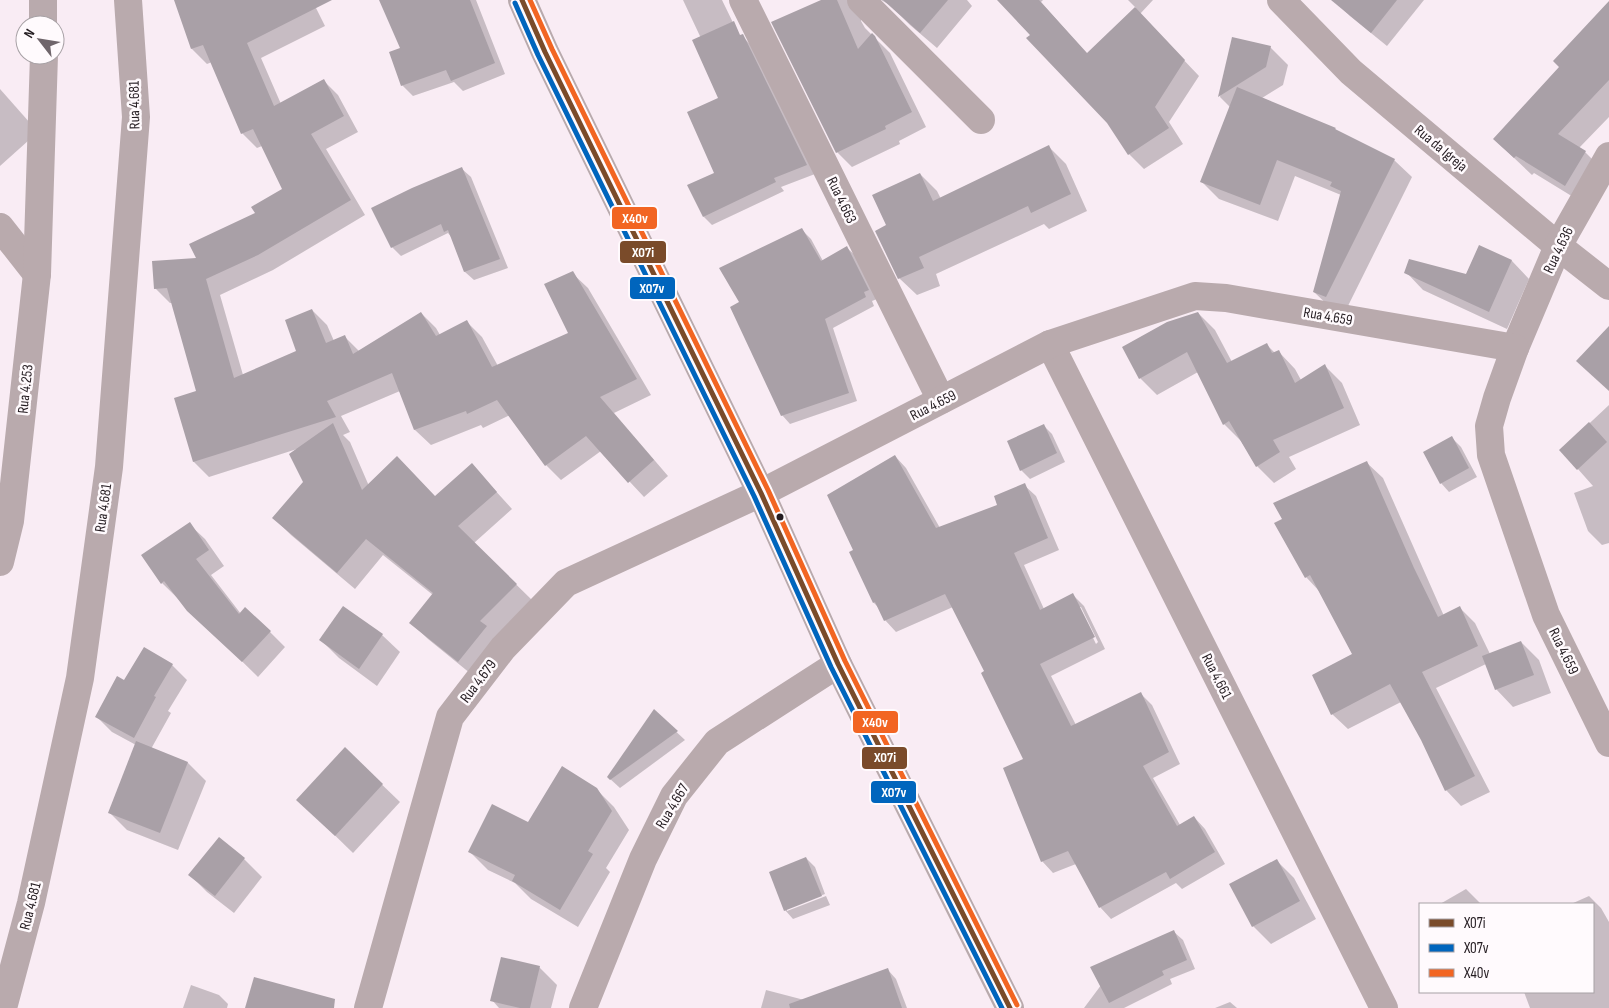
<svg xmlns="http://www.w3.org/2000/svg" width="1609" height="1008" font-family="'Sofia Sans Condensed',sans-serif">
  <style>
    .shadow { fill: #0003; fill-rule: evenodd }
    .building { fill: #a9a0a7 }
    .lines { fill: none; stroke-linecap: round; stroke-linejoin: round }
    .minor { stroke: #b9aaad; stroke-width: 28 }
    .bus-1-casing { stroke: #fffafd; stroke-width: 9 }
    .bus-2-casing { stroke: #fffafd; stroke-width: 9 }
    .bus-3-casing { stroke: #fffafd; stroke-width: 9 }
    .bus-1 { stroke: #7a4b2a; stroke-width: 5 }
    .bus-2 { stroke: #0065bd; stroke-width: 5 }
    .bus-3 { stroke: #f26522; stroke-width: 5 }
    .bus-dot { fill: #241c21; stroke: #fffafd; stroke-width: 2 }
    .labels { text-anchor: middle; stroke-width: 5; stroke-linejoin: round; paint-order: stroke }
    .street-label { font-size: 15px; fill: #241c21; stroke: #fffafd }
    .line-badge { stroke: #fffafd; stroke-width: 2 }
    .badge-label { font-size: 14px; text-anchor: middle; font-weight: bold; fill: #fff }
  </style>
  <rect width="100%" height="100%" fill="#f9ecf4"/>
  <g class="shadow">
    <polygon points="186,0 312,0 325,26 261,58 281,104 323,80 338,95 358,132 326,149 365,215 273,270 220,295 243,375 298,352 312,310 327,325 334,341 345,337 360,352 421,313 436,328 440,335 467,322 482,337 498,366 570,333 572,273 588,288 651,395 614,413 668,476 644,497 601,451 561,480 546,465 510,415 483,428 481,425 431,445 415,430 400,391 341,416 350,432 343,435 350,442 369,486 436,497 472,465 512,509 474,543 533,601 476,678 428,639 411,623 433,595 383,555 355,589 291,535 274,518 304,482 297,449 209,477 194,462 175,399 198,392 173,303 170,303 155,288 198,259 257,214 283,189 262,146 257,148 242,133 212,62 207,64 192,49"/>
    <polygon points="380,0 476,0 505,74 463,91 454,82 413,96 402,85 402,49"/>
    <polygon points="683,0 722,0 740,37 742,36 751,45 815,174 781,187 784,191 712,225 704,217 715,174 720,99 707,51"/>
    <polygon points="825,0 862,0 861,21 865,28 890,53 926,127 899,141 900,144 852,167 837,152"/>
    <polygon points="881,0 967,0 972,6 937,48 910,25 890,5"/>
    <polygon points="999,0 1043,0 1041,2 1087,54 1136,8 1128,0 1153,0 1140,14 1199,76 1169,122 1183,144 1144,169 1129,154 1108,122"/>
    <polygon points="1336,0 1424,0 1387,46 1350,16 1335,2"/>
    <polygon points="1609,2 1609,117 1579,148 1585,152 1603,170 1583,203 1534,173 1532,175 1494,139 1561,67"/>
    <polygon points="1233,39 1270,47 1288,65 1283,85 1262,98 1335,129 1339,133 1394,160 1412,177 1344,314 1332,309 1314,292 1341,195 1295,176 1278,221 1219,199 1202,182 1230,107 1220,97"/>
    <polygon points="0,89 38,132 0,166"/>
    <polygon points="1049,147 1066,164 1087,211 1049,229 1044,224 936,274 940,286 917,295 899,278 887,226 920,174 937,191 941,199"/>
    <polygon points="462,169 471,177 508,268 474,280 465,272 452,238 448,233 401,256 392,247"/>
    <polygon points="802,230 811,239 823,261 847,248 856,256 877,299 872,301 874,306 833,328 857,401 790,424 782,415 740,303"/>
    <polygon points="1479,247 1512,261 1529,279 1507,329 1423,290 1406,272 1466,275"/>
    <polygon points="1198,313 1215,330 1232,362 1267,345 1275,353 1279,352 1295,369 1301,380 1325,366 1342,383 1360,425 1289,457 1296,469 1274,483 1257,466 1241,441 1224,424 1198,372 1157,395 1140,378"/>
    <polygon points="1609,405 1609,543 1602,545 1588,531 1574,493 1593,486 1561,450"/>
    <polygon points="1043,425 1052,434 1065,462 1030,479 1021,470"/>
    <polygon points="1452,438 1461,447 1477,477 1449,492 1441,483"/>
    <path d="M895 456 906 468 940 528 999 506 1024 485 1036 496 1059 550 1024 565 1044 609 1073 595 1084 606 1105 649 1051 676 1076 725 1141 694 1152 705 1180 764 1153 778 1180 825 1194 817 1205 829 1225 864 1182 889 1176 883 1111 919 1100 907 1076 864 1053 873 1042 861 1025 760 986 672 953 607 896 632 885 620 879 608 874 603 851 552 854 551ZM1078 607H1081L1098 642 1096 644Z"/>
    <polygon points="1367,463 1383,478 1444,616 1460,608 1475,623 1490,654 1521,642 1539,660 1551,693 1513,707 1496,689 1486,664 1436,688 1490,792 1461,806 1446,790 1422,740 1401,702 1348,729 1332,714 1354,655 1321,593 1306,577"/>
    <polygon points="189,524 205,539 224,566 211,575 241,614 270,632 285,647 258,677 162,583"/>
    <polygon points="382,635 400,652 377,686 339,658 321,640"/>
    <polygon points="172,665 187,680 168,711 171,713 151,749 188,763 206,781 178,850 127,830 109,812 136,745 112,732 97,717 125,682"/>
    <polygon points="654,711 685,740 620,788 608,777"/>
    <polygon points="345,749 400,802 353,853 316,817"/>
    <polygon points="596,789 614,807 629,830 606,868 610,872 578,927 531,899 515,883 488,870 470,852"/>
    <polygon points="219,839 244,859 262,877 234,913 207,892 190,875"/>
    <polygon points="806,858 815,867 825,894 787,908 787,911 826,896 830,905 793,919 785,910"/>
    <polygon points="1276,860 1294,878 1316,919 1271,944 1253,926"/>
    <polygon points="1466,889 1481,904 1440,904"/>
    <polygon points="1589,896 1601,908 1609,922 1609,1008 1530,1008 1524,992 1593,992 1593,904 1571,904"/>
    <polygon points="1174,932 1183,940 1195,969 1170,979 1172,984 1124,1008 1084,1008 1125,953"/>
    <polygon points="539,967 557,985 551,1008 499,1008 492,1000"/>
    <polygon points="888,970 896,979 907,1008 832,1008"/>
    <polygon points="191,985 219,995 228,1004 227,1008 183,1008"/>
    <polygon points="766,990 812,1002 818,1008 761,1008"/>
    <polygon points="1230,1002 1237,1008 1215,1008"/>
  </g>
  <g class="building">
    <polygon points="174,0 332,0 247,43 274,106 324,79 344,116 311,134 351,200 258,255 206,279 234,378 296,351 285,320 312,309 326,343 345,335 353,354 421,312 436,336 467,320 492,367 568,333 544,284 573,271 637,379 600,397 654,460 628,483 586,436 545,466 497,400 467,414 466,411 414,430 392,373 327,401 336,417 193,462 174,398 196,391 167,288 154,289 152,261 196,258 189,244 255,213 251,207 282,189 253,129 241,134 203,45 191,49"/>
    <polygon points="379,0 470,0 495,63 451,81 446,70 401,86 389,52 400,48"/>
    <polygon points="821,0 837,0 858,49 872,33 875,36 912,112 885,126 886,129 836,153 771,22"/>
    <polygon points="883,0 948,0 920,33"/>
    <polygon points="997,0 1039,0 1087,53 1135,7 1185,60 1155,107 1169,128 1128,155 1107,123 1026,38 1030,35"/>
    <polygon points="1331,0 1397,0 1371,33"/>
    <polygon points="1609,1 1609,80 1558,134 1586,151 1565,186 1516,156 1514,158 1493,139 1559,67 1553,61"/>
    <polygon points="734,21 740,35 743,34 807,165 774,178 776,182 703,217 687,185 714,173 687,112 718,98 692,40"/>
    <polygon points="1232,37 1271,46 1266,67 1218,97"/>
    <polygon points="1237,87 1336,128 1335,129 1395,159 1326,297 1313,292 1341,191 1330,186 1332,182 1277,160 1260,205 1200,182"/>
    <polygon points="1049,145 1071,194 1031,213 1028,206 919,257 924,268 898,279 875,231 886,225 872,195 920,173 933,201"/>
    <polygon points="462,167 500,259 464,272 448,230 444,232 441,224 391,248 371,208 412,188"/>
    <polygon points="802,228 821,261 847,246 869,290 864,292 866,297 825,319 849,393 781,416 730,307 739,302 719,268"/>
    <polygon points="1479,245 1512,260 1489,312 1404,273 1409,259 1466,274"/>
    <polygon points="1198,312 1227,363 1267,343 1272,353 1279,350 1295,383 1325,364 1344,408 1273,440 1280,452 1256,467 1229,421 1223,425 1187,352 1139,379 1122,347 1167,322"/>
    <polygon points="1609,326 1609,391 1576,361"/>
    <polygon points="1589,422 1607,442 1577,470 1559,450"/>
    <polygon points="333,423 362,490 397,456 435,496 472,463 497,492 458,526 517,584 480,621 487,626 458,662 409,623 433,593 366,539 337,573 272,518 303,482 289,454"/>
    <polygon points="1044,424 1057,453 1020,471 1007,441"/>
    <polygon points="1452,436 1469,468 1440,484 1423,452"/>
    <polygon points="895,455 936,528 997,505 994,496 1025,483 1048,538 1014,553 1040,610 1073,593 1095,637 1040,664 1071,726 1141,692 1169,752 1143,766 1177,826 1194,816 1215,852 1170,879 1166,872 1099,908 1068,851 1041,862 1003,768 1023,759 981,673 984,671 945,594 884,621 875,602 873,603 849,552 853,550 827,495"/>
    <polygon points="1367,461 1414,568 1438,617 1460,606 1478,646 1422,672 1475,776 1445,791 1421,740 1390,684 1331,715 1312,675 1352,654 1310,575 1305,578 1274,523 1282,519 1273,503"/>
    <polygon points="190,522 209,550 196,559 239,614 245,607 271,631 242,662 187,611 164,581 161,584 141,555"/>
    <polygon points="343,606 383,634 359,669 319,640"/>
    <polygon points="1521,641 1534,675 1495,690 1482,656"/>
    <polygon points="144,647 173,664 154,696 156,697 134,738 95,717 117,676 124,680"/>
    <polygon points="654,709 678,731 610,780 607,777"/>
    <polygon points="136,741 188,762 160,833 108,813"/>
    <polygon points="345,747 383,784 335,836 296,800"/>
    <polygon points="562,766 597,788 612,811 588,851 593,854 560,910 512,881 515,875 468,852 492,804 528,822"/>
    <polygon points="219,837 245,858 215,896 188,875"/>
    <polygon points="806,857 822,896 784,911 769,872"/>
    <polygon points="1277,859 1300,901 1252,927 1229,884"/>
    <polygon points="1174,930 1187,960 1162,971 1164,975 1109,1003 1090,967"/>
    <polygon points="501,957 540,966 530,1008 520,1008 490,1001"/>
    <polygon points="888,968 902,1008 790,1008 789,1004"/>
    <polygon points="254,977 335,999 334,1008 245,1008"/>
  </g>
  <g class="lines">
    <g class="minor">
      <polyline points="43,0 43,25"/>
      <polyline points="522,0 545,52 761,493 838,664 1010,1008"/>
      <polyline points="743,0 941,400"/>
      <polyline points="861,0 981,120"/>
      <polyline points="1281,0 1351,72 1558,246 1609,286"/>
      <polyline points="0,227 37,274"/>
      <polyline points="1050,344 1384,1008"/>
      <polyline points="1515,348 1558,246 1609,156"/>
      <polyline points="0,562 10,521 37,274 44,55"/>
      <polyline points="3,1008 31,903 80,678 109,467 136,117 128,0"/>
      <polyline points="368,1008 450,717 503,648 566,583 761,493 1050,344 1195,296 1226,298 1515,348 1497,398 1489,426 1491,455 1546,615 1609,743"/>
      <polyline points="583,1008 643,859 674,796 717,742 838,664"/>
    </g>
    <g class="bus-1-casing">
      <polyline id="bus-1" points="522,0 545,52 761,493 838,664 1010,1008"/>
    </g>
    <g class="bus-2-casing">
      <polyline id="bus-2" points="515,3 538,55 754,496 831,667 1002,1008"/>
    </g>
    <g class="bus-3-casing">
      <polyline id="bus-3" points="530,0 552,49 768,490 845,661 1017,1005"/>
    </g>
    <use href="#bus-1" class="bus-1"/>
    <use href="#bus-2" class="bus-2"/>
    <use href="#bus-3" class="bus-3"/>
  </g>
  <circle class="bus-dot" cx="780" cy="517" r="4.5"/>
  <g class="labels">
    <g class="street-label">
      <text transform="translate(134 105) rotate(-91)" y="5">Rua 4.681</text>
      <text transform="translate(1441 148) rotate(40)" y="5">Rua da Igreja</text>
      <text transform="translate(842 200) rotate(64)" y="5">Rua 4.663</text>
      <text transform="translate(1558 250) rotate(-64)" y="5">Rua 4.636</text>
      <text transform="translate(1328 316) rotate(10)" y="5">Rua 4.659</text>
      <text transform="translate(25 389) rotate(-84)" y="5">Rua 4.253</text>
      <text transform="translate(933 405) rotate(-27)" y="5">Rua 4.659</text>
      <text transform="translate(103 508) rotate(-82)" y="5">Rua 4.681</text>
      <text transform="translate(1564 651) rotate(64)" y="5">Rua 4.659</text>
      <text transform="translate(1217 676) rotate(63)" y="5">Rua 4.661</text>
      <text transform="translate(478 681) rotate(-53)" y="5">Rua 4.679</text>
      <text transform="translate(672 806) rotate(-59)" y="5">Rua 4.667</text>
      <text transform="translate(30 906) rotate(-76)" y="5">Rua 4.681</text>
    </g>
  </g>
  <g class="line-badge">
    <rect x="611" y="206" width="47" height="24" rx="5" fill="#f26522"/>
    <rect x="619" y="240" width="48" height="24" rx="5" fill="#7a4b2a"/>
    <rect x="629" y="276" width="47" height="24" rx="5" fill="#0065bd"/>
    <rect x="852" y="710" width="47" height="24" rx="5" fill="#f26522"/>
    <rect x="861" y="746" width="47" height="24" rx="5" fill="#7a4b2a"/>
    <rect x="870" y="780" width="47" height="24" rx="5" fill="#0065bd"/>
  </g>
  <g class="badge-label">
    <text x="635" y="223">X40v</text>
    <text x="643" y="257">X07i</text>
    <text x="652" y="293">X07v</text>
    <text x="875" y="727">X40v</text>
    <text x="885" y="762">X07i</text>
    <text x="894" y="797">X07v</text>
  </g>
  <rect x="1419" y="903" width="175" height="90" fill="#fffafd" stroke="#a7a1a5"/>
  <rect x="1429" y="919" width="25" height="8" fill="#7a4b2a" stroke="#a7a1a5"/>
  <text x="1464" y="928" font-size="15" fill="#241c21">X07i</text>
  <rect x="1429" y="944" width="25" height="8" fill="#0065bd" stroke="#a7a1a5"/>
  <text x="1464" y="953" font-size="15" fill="#241c21">X07v</text>
  <rect x="1429" y="969" width="25" height="8" fill="#f26522" stroke="#a7a1a5"/>
  <text x="1464" y="978" font-size="15" fill="#241c21">X40v</text>
  <g transform="translate(40 40) rotate(301)"><circle r="24" fill="#fffafd" stroke="#a7a1a5"/>
  <path d="M0-4L9 19L0 12L-9 19Z" fill="#6f656b"/>
  <text y="-8" font-size="14" font-weight="bold" text-anchor="middle" fill="#241c21">N</text>
  </g>
</svg>
